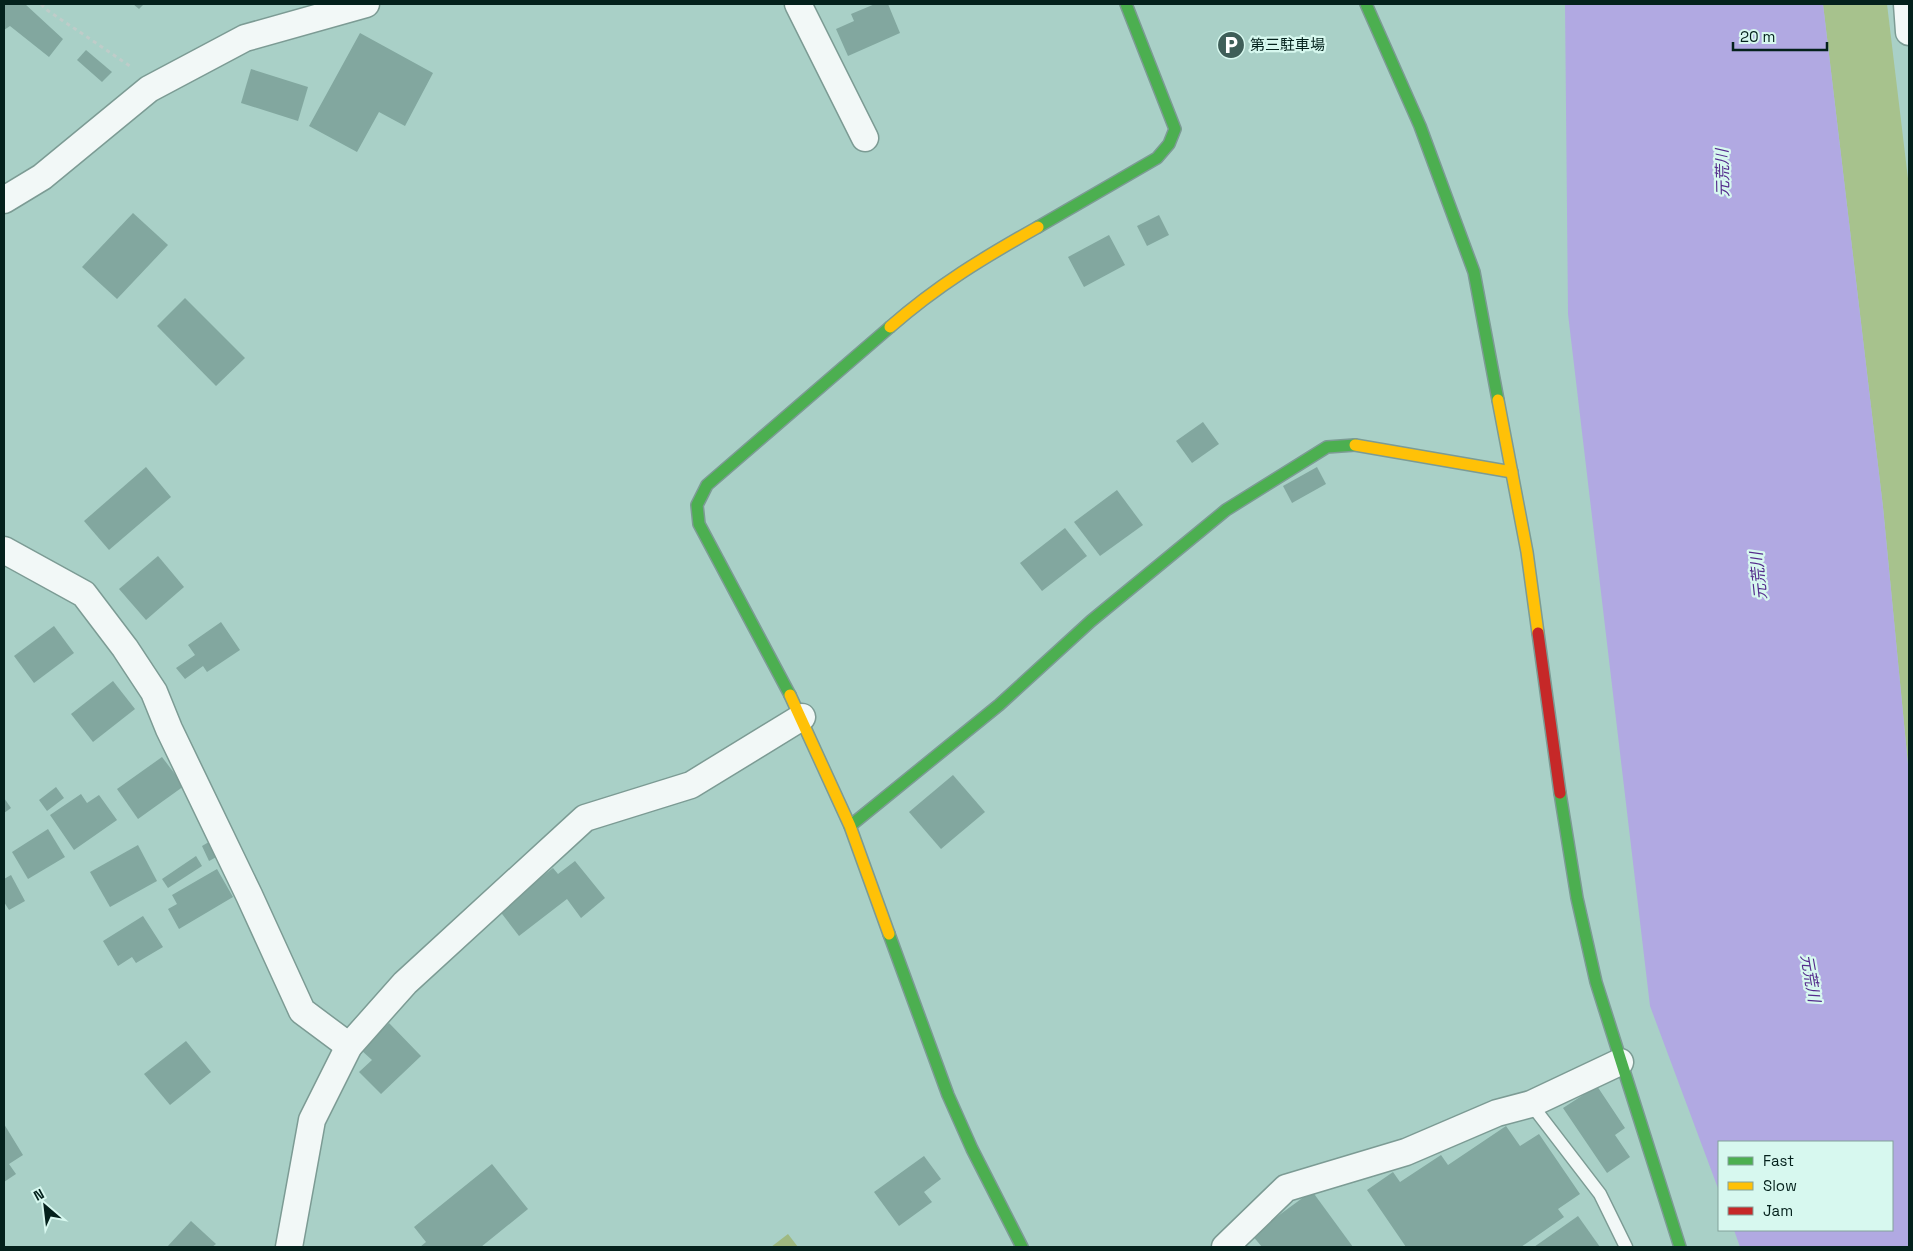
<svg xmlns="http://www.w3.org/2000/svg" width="1913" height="1251" font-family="'Space Grotesk','Noto Sans JP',sans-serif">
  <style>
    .green { fill: #a7c28d }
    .forest { fill: #9fb981 }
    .water { fill: #b1a9e2 }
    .building { fill: #82a79f }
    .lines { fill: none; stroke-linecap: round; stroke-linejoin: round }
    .lane-casing { stroke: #7c9b94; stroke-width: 15 }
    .street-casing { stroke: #7c9b94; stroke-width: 29 }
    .fast-casing { stroke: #7c9b94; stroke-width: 14 }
    .slow-casing { stroke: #7c9b94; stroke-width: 14 }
    .jam-casing { stroke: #7c9b94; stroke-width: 14 }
    .path { stroke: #bfccc9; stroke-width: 3; stroke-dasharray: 4 4; stroke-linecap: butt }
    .lane { stroke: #f2f8f7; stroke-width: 12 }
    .street { stroke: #f2f8f7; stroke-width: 26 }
    .fast { stroke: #4caf50; stroke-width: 11 }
    .slow { stroke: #ffc107; stroke-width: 11 }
    .jam { stroke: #c62828; stroke-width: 11 }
    .labels { text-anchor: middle; stroke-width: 4.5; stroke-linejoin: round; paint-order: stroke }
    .poi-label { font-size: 15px; fill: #04211c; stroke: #d7f8ef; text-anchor: start }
    .water-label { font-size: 16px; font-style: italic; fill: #532a8b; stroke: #d7f8ef }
  </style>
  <rect width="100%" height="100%" fill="#a9d0c7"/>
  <polygon class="green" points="1823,4 1887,4 1909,187 1909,775 1883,507"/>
  <polygon class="forest" points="788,1234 798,1247 771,1247"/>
  <polygon class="water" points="1565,4 1823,4 1883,507 1909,775 1909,1247 1740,1247 1734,1230 1892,1230 1892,1142 1719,1142 1719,1191 1650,1006 1568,314"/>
  <g class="building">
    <polygon points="4,4 25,4 63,39 49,57 10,26 4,30"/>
    <polygon points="133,4 144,4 139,9"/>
    <polygon points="875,4 888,4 900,33 848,56 836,29 854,21 851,14"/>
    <polygon points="360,33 433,73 405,126 379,112 357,152 309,126"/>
    <polygon points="86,50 112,72 102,82 77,60"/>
    <polygon points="251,69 308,87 298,121 241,103"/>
    <polygon points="133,213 168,245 117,299 82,267"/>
    <polygon points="1159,215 1169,235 1147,246 1137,226"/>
    <polygon points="1109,235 1125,265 1084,287 1068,257"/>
    <polygon points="185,298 245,358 216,386 157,326"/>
    <polygon points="1203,422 1219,444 1192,463 1176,441"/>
    <polygon points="146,467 171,497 109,550 84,521"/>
    <polygon points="1317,467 1326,484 1292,503 1283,486"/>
    <polygon points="1117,490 1143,525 1100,556 1074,522"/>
    <polygon points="1065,528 1087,556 1042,591 1020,563"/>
    <polygon points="158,556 184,587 146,620 119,589"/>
    <polygon points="221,622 240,650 207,672 203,666 185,679 176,668 195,655 188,645"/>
    <polygon points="54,626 74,653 34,683 14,656"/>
    <polygon points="113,681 135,709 93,742 71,714"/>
    <polygon points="162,757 184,786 138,819 117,789"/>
    <polygon points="953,775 985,812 941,849 909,812"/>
    <polygon points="56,787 64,798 47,811 39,800"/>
    <polygon points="81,794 87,803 99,795 117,820 74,850 50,815"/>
    <polygon points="4,798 11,808 4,813"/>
    <polygon points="48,829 65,857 28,879 12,852"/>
    <polygon points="214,839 222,854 209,861 202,846"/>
    <polygon points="138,845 157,881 110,907 90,872"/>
    <polygon points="196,856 202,866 168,888 162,879"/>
    <polygon points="575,861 605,898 581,918 567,899 519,936 499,910 553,868 558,874"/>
    <polygon points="217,869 233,897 179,929 168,909 177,904 172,895"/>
    <polygon points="11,875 25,901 9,910 4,902 4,879"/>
    <polygon points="143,916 163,947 136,963 132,957 118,966 103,941"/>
    <polygon points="389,1023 421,1056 381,1094 359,1072 372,1060 361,1050"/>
    <polygon points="186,1041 211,1072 170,1105 144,1074"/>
    <polygon points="1597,1086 1625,1128 1615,1135 1630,1157 1607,1173 1563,1108"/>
    <polygon points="4,1124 23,1155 9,1164 16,1174 4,1182"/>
    <polygon points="1506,1126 1520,1146 1539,1134 1580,1194 1558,1209 1564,1217 1521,1247 1406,1247 1367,1190 1393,1172 1400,1182 1441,1155 1448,1165"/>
    <polygon points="924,1156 941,1179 924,1192 932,1202 899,1226 874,1192"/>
    <polygon points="492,1164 528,1209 481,1247 420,1247 426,1242 414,1227"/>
    <polygon points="1312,1191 1353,1247 1262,1247 1252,1235"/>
    <polygon points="1578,1216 1600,1247 1534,1247"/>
    <polygon points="191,1221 216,1244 212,1247 167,1247"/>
  </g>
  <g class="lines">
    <g class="lane-casing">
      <polyline id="lane" points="1531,1104 1600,1194 1626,1247"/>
    </g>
    <g class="street-casing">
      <g id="street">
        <polyline points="798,4 865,138"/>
        <polyline points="1907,4 1909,32"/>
        <polyline points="4,200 42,177 149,89 245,38 366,4"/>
        <polyline points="4,550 84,594 125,648 154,692 169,729 249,895 302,1011 349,1046"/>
        <polyline points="289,1247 312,1120 349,1046 405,983 585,818 691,785 802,717"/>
        <polyline points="1225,1247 1286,1188 1406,1152 1497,1113 1531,1104 1620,1062"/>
      </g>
    </g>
    <g class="fast-casing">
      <g id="fast">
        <polyline points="1366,4 1420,126 1474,272 1498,400"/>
        <polyline points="1038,227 1157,158 1169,144 1175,129 1126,4"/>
        <polyline points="790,695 699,524 697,505 707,485 890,327"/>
        <polyline points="1560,793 1577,898 1596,982 1680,1247"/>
        <polyline points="850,826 999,705 1091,621 1226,510 1327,447 1355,445"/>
        <polyline points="889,934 948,1095 972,1149 1022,1247"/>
      </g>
    </g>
    <g class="slow-casing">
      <g id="slow">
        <path d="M890 327C938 285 983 258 1038 227"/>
        <polyline points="1498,400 1527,552 1538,633"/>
        <polyline points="1355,445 1512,472"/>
        <polyline points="790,695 850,826 889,934"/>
      </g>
    </g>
    <g class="jam-casing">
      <polyline id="jam" points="1538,633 1560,793"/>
    </g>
    <polyline class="path" points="41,4 47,10 130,66"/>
    <use href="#lane" class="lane"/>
    <use href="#street" class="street"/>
    <use href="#fast" class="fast"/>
    <use href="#slow" class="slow"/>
    <use href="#jam" class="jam"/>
  </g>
  <defs>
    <g id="parking-disc" transform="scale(1.4375)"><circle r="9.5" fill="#3e5e58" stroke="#d7f8ef"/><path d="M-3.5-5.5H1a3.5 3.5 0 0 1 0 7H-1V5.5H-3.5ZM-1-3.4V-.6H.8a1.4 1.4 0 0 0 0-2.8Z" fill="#fff"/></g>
  </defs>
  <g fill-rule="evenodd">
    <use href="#parking-disc" x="1231" y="45"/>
  </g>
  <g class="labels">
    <g class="poi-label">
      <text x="1250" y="50">第三駐車場</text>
    </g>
    <g class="water-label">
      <text transform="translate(1722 173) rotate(-91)" y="6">元荒川</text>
      <text transform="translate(1758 576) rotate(-96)" y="6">元荒川</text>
      <text transform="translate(1811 978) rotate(80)" y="6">元荒川</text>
    </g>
  </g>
  <rect width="1913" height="1251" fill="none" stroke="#04211c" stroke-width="10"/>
  <rect x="1718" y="1141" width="175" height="90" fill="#d7f8ef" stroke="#83a29b"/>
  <rect x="1728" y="1157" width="25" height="8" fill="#4caf50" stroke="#83a29b"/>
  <text x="1763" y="1166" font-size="15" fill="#04211c">Fast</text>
  <rect x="1728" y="1182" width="25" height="8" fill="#ffc107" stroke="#83a29b"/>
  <text x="1763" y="1191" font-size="15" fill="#04211c">Slow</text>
  <rect x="1728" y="1207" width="25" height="8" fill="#c62828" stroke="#83a29b"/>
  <text x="1763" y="1216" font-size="15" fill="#04211c">Jam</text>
  <g transform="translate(45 1206) rotate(332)" stroke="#d7f8ef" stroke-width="4" paint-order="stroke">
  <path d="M0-4L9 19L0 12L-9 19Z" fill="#04211c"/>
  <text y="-8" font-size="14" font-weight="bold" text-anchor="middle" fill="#04211c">N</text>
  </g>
  <path d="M1733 42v8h94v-8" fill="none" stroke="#04211c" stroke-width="2.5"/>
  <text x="1740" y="42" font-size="15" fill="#04211c" stroke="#d7f8ef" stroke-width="4" paint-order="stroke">20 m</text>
</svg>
